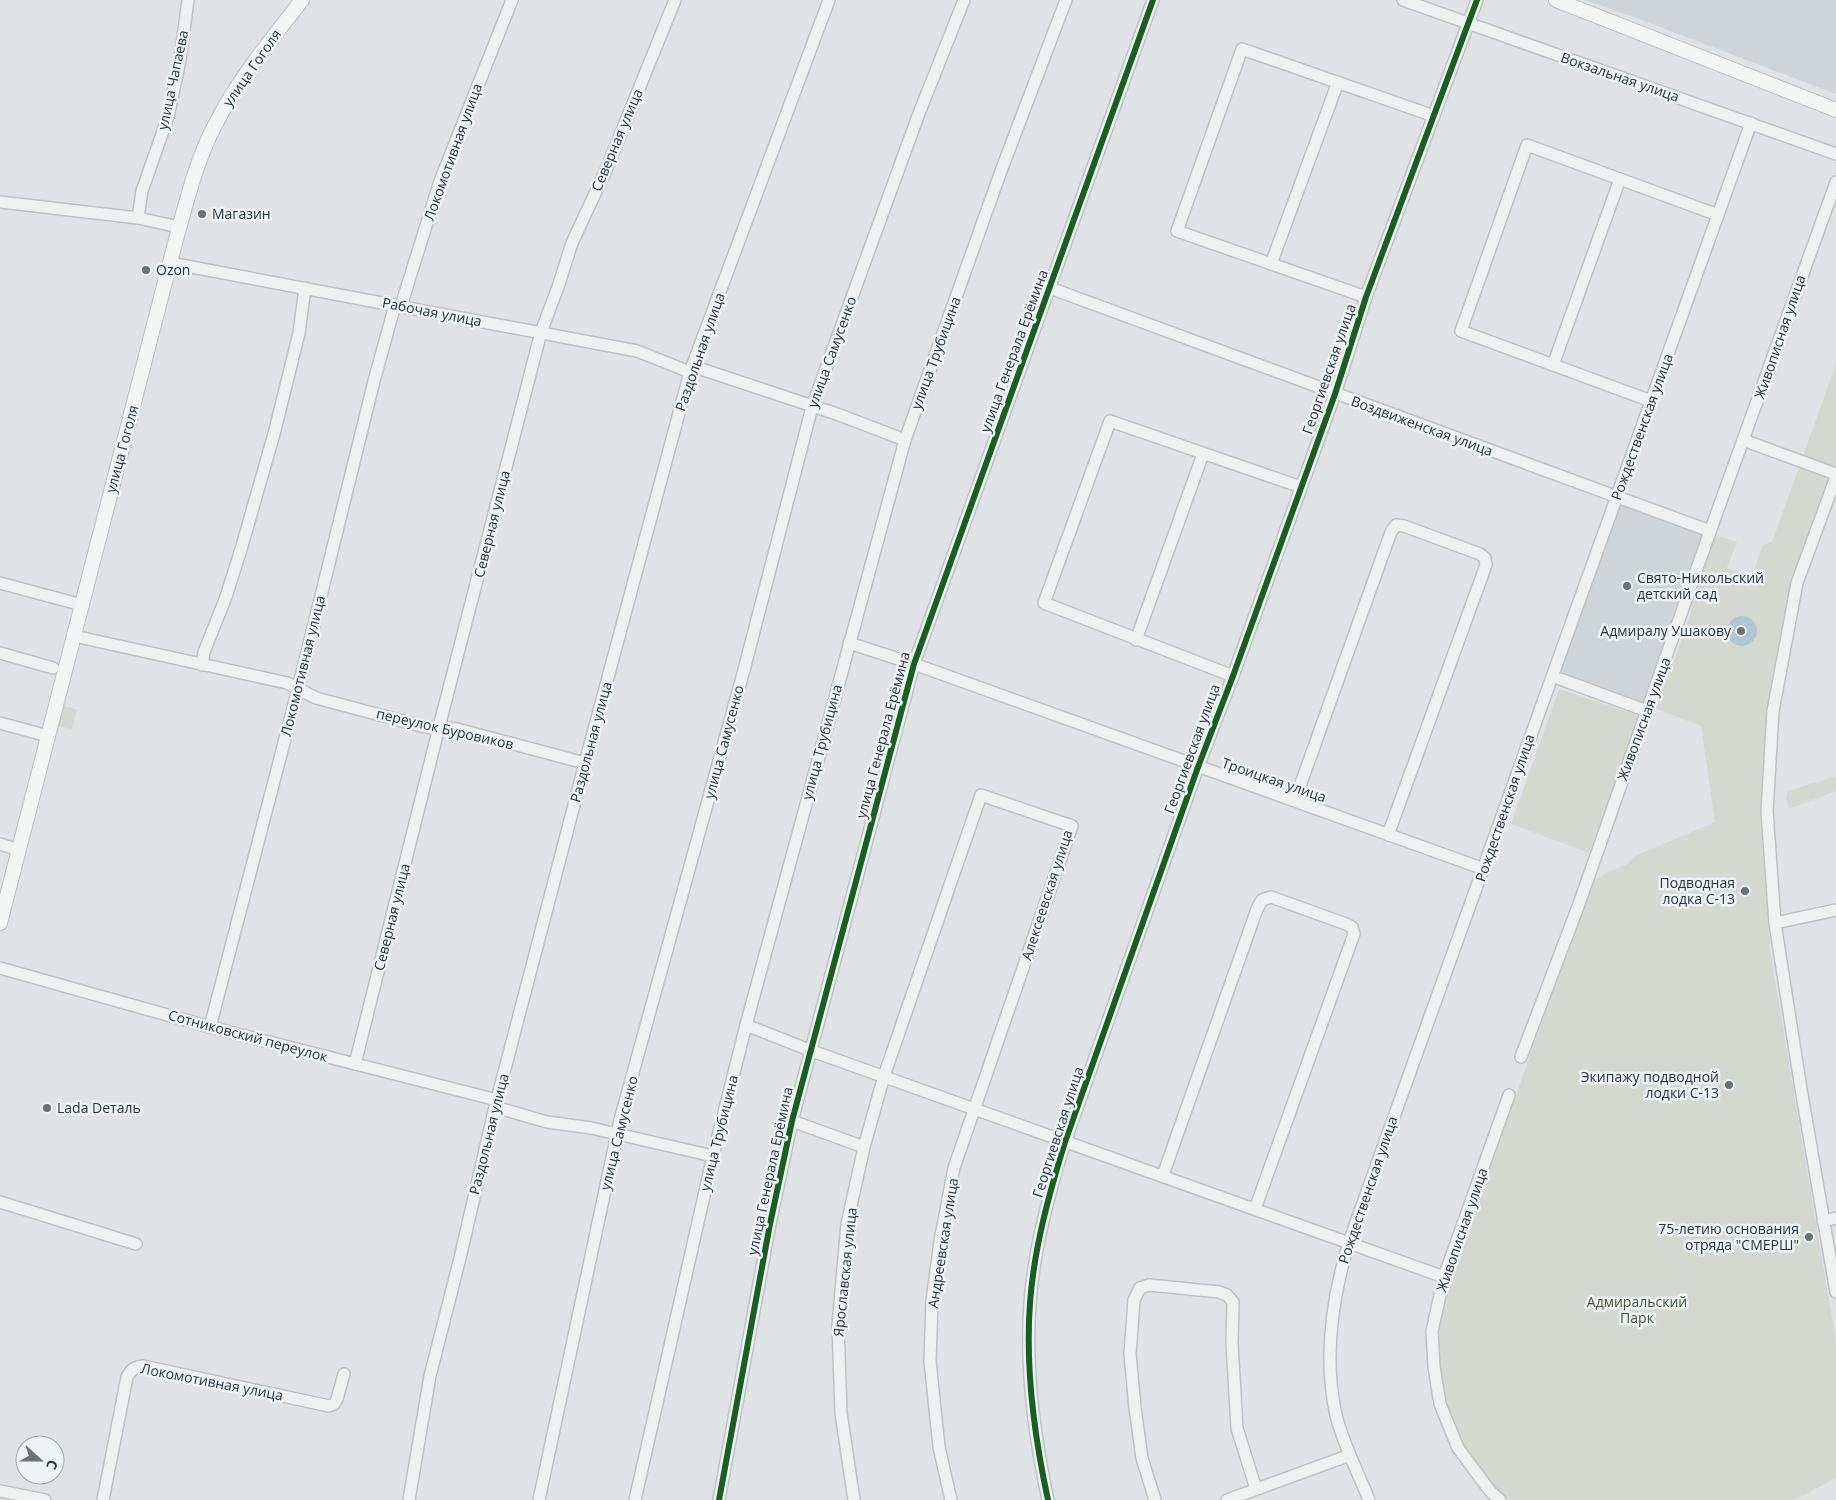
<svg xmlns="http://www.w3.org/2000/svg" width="1836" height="1500" font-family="'Open Sans',sans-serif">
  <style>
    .built { fill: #ced4d8 }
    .green { fill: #d3d9d1 }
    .water { fill: #b0c7cf }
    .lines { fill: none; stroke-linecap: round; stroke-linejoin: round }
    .minor-casing { stroke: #bec1c3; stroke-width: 14 }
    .major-casing { stroke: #bcc0c3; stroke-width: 16 }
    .minor { stroke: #eff1f1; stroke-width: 11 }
    .major { stroke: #f4f5f5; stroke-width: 14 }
    .cycleway-casing { stroke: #edf2f4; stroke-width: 9 }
    .cycleway { stroke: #1b5e20; stroke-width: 6 }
    .poi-dot { fill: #687277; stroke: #edf2f4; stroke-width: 2 }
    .labels { text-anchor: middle; stroke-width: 5; stroke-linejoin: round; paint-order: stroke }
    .street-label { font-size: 14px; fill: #28353c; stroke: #edf2f4 }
    .poi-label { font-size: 14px; fill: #28353c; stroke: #edf2f4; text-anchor: start }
    .park-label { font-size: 14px; fill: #465736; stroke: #edf2f4 }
  </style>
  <rect width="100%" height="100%" fill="#e0e3e5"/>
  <g class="built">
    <polygon points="1585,0 1836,0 1836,94 1631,16"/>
    <polygon points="1620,502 1705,533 1644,704 1559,675"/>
  </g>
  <g class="green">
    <polygon points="1836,364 1836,465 1794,579 1765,799 1770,951 1836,1341 1836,1478 1795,1500 1510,1500 1490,1484 1457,1435 1441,1397 1435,1341 1444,1282 1481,1183 1512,1107 1591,881 1629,863 1635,856 1715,822 1701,726 1654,708 1654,705 1668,667 1675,659 1691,612 1692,601 1716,535 1737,542 1727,568 1752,576 1763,545 1772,542"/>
    <polygon points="1559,689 1640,716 1589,853 1511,824"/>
    <polygon points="64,706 77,710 72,729 58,726"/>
    <polygon points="1836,776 1836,791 1789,809 1786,797 1788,791"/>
  </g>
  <circle class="water" cx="1742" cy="631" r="15"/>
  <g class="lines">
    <g class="minor-casing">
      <g id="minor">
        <polyline points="1403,0 1836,154"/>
        <polyline points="0,202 138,218 179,227"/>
        <polyline points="138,218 142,191 168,117 180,60 188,0"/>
        <polyline points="170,263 637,351 690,372"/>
        <polyline points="1271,264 1338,82"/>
        <polyline points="1050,288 1710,531"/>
        <polyline points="1366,297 1177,231 1242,49 1434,116"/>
        <polyline points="401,306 440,181 512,0"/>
        <polyline points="1553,365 1620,179"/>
        <polyline points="692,366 837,414 905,440"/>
        <polyline points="1651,401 1461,331 1527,145 1718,215"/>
        <polyline points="1743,440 1836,474"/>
        <polyline points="1836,477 1797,583 1773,711 1767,811 1775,923 1801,1089 1836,1292"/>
        <polyline points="0,583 82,605"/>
        <polyline points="74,636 287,683 316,698 425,727 457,729 585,763"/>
        <polyline points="1136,640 1203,454"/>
        <polyline points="849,643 914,664 1484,869"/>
        <polyline points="0,653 53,668"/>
        <polyline points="202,665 204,652 226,597 242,546 274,434 299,333 305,288"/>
        <polyline points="1233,676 1044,603 1110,421 1301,487"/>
        <polyline points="1560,679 1647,711"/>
        <polyline points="0,723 48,736"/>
        <polyline points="1295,800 1391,532 1396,525 1404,526 1480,554 1485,558 1486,565 1388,835"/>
        <polyline points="0,844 19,850"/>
        <polyline points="1775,923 1836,910"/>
        <polyline points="0,968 210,1027 497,1100"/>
        <polyline points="746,1025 812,1051 1444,1277"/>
        <polyline points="210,1027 298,689 374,381 395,305"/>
        <polyline points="1521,1057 1579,904 1707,540 1836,182"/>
        <polyline points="355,1064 439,727 541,332 558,287 572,243 606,170 675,0"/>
        <polyline points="495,1107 547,1122 591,1128 713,1156"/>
        <polyline points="792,1121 864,1147"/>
        <polyline points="1163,1175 1257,909 1262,900 1271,897 1346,924 1352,927 1354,934 1255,1209"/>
        <polyline points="0,1202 136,1244"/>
        <polyline points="1823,1221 1836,1218"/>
        <polyline points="0,1491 45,1500"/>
        <path d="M103 1500 127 1377C131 1370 134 1367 143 1366L329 1406 334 1404 337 1399 344 1374"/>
        <polyline points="409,1500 430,1376 460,1258 495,1107 585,763 690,372 829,0"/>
        <polyline points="539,1500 620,1120 744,670 812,407 918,116 964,0"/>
        <polyline points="635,1500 713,1156 746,1025 905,440 1001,171 1066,0"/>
        <polyline points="719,1500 770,1224 792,1121 914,664 1153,0"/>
        <polyline points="854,1500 841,1413 838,1325 847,1224 864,1147 884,1076 981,795 1072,826 954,1168 940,1241 932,1301 930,1361 939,1447 951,1500"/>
        <path d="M1048 1500C1034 1435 1025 1369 1030 1303 1034 1248 1049 1194 1065 1142L1198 767 1233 676 1335 394 1366 297 1477 0"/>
        <polyline points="1155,1500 1142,1458 1135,1408 1130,1354 1134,1300 1140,1288 1149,1285 1219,1292 1227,1295 1233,1302 1232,1343 1237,1428 1256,1489"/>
        <polyline points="1227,1500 1350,1455"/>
        <path d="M1369 1500C1358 1472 1343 1444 1336 1415 1323 1357 1332 1298 1349 1242L1751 123"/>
        <polyline points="1500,1500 1490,1491 1458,1448 1440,1404 1434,1367 1432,1331 1444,1277 1509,1095"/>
      </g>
    </g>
    <g class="major-casing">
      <g id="major">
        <polyline points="1556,0 1836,110"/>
        <path d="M0 923 175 243C186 204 196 161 215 125 238 79 271 40 302 0"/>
      </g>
    </g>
    <use href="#minor" class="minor"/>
    <use href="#major" class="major"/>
    <g class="cycleway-casing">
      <g id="cycleway">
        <polyline points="719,1500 770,1224 792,1121 914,664 1153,0"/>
        <path d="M1048 1500C1034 1435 1025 1369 1030 1303 1034 1248 1049 1194 1065 1142L1198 767 1233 676 1335 394 1366 297 1477 0"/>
      </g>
    </g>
    <use href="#cycleway" class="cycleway"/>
  </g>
  <g class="poi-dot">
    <circle cx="202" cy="214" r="5"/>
    <circle cx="146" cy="270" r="5"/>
    <circle cx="1627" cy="586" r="5"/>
    <circle cx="1741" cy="631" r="5"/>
    <circle cx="1745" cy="891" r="5"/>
    <circle cx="1729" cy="1085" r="5"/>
    <circle cx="47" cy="1108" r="5"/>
    <circle cx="1809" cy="1237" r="5"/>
  </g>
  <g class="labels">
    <g class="street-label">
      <text transform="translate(252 68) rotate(-55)" y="5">улица Гоголя</text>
      <text transform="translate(1620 77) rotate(19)" y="5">Вокзальная улица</text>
      <text transform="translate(173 80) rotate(-78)" y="5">улица Чапаева</text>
      <text transform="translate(617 140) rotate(-67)" y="5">Северная улица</text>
      <text transform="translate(453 152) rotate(-70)" y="5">Локомотивная улица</text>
      <text transform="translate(432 312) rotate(11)" y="5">Рабочая улица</text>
      <text transform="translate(1780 337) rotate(-71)" y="5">Живописная улица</text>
      <text transform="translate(1014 351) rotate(-70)" y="5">улица Генерала Ерёмина</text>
      <text transform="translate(700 352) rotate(-71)" y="5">Раздольная улица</text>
      <text transform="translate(832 352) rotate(-70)" y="5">улица Самусенко</text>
      <text transform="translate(936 353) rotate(-70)" y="5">улица Трубицина</text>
      <text transform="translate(1329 369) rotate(-71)" y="5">Георгиевская улица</text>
      <text transform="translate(1422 426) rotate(20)" y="5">Воздвиженская улица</text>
      <text transform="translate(1642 427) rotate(-70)" y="5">Рождественская улица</text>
      <text transform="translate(122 449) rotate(-75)" y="5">улица Гоголя</text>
      <text transform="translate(492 524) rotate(-76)" y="5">Северная улица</text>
      <text transform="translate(303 666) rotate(-76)" y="5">Локомотивная улица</text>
      <text transform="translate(1644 719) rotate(-70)" y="5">Живописная улица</text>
      <text transform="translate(445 729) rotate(13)" y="5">переулок Буровиков</text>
      <text transform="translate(883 735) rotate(-75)" y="5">улица Генерала Ерёмина</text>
      <text transform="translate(591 742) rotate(-75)" y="5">Раздольная улица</text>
      <text transform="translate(724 742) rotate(-75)" y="5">улица Самусенко</text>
      <text transform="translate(822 742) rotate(-75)" y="5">улица Трубицина</text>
      <text transform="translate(1192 749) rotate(-70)" y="5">Георгиевская улица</text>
      <text transform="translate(1274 780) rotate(19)" y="5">Троицкая улица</text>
      <text transform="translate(1505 808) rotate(-71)" y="5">Рождественская улица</text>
      <text transform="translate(1047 895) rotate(-72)" y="5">Алексеевская улица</text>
      <text transform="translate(392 917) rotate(-76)" y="5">Северная улица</text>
      <text transform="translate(248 1036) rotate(15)" y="5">Сотниковский переулок</text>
      <text transform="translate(1058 1132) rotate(-72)" y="5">Георгиевская улица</text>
      <text transform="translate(619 1133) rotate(-76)" y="5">улица Самусенко</text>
      <text transform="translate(719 1133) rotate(-76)" y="5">улица Трубицина</text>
      <text transform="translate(489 1134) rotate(-76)" y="5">Раздольная улица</text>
      <text transform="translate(770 1171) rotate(-78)" y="5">улица Генерала Ерёмина</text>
      <text transform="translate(1368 1190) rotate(-71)" y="5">Рождественская улица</text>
      <text transform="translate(1462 1230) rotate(-71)" y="5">Живописная улица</text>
      <text transform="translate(943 1243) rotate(-81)" y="5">Андреевская улица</text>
      <text transform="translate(845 1272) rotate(-84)" y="5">Ярославская улица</text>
      <text transform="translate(212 1382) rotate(11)" y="5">Локомотивная улица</text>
    </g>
    <g class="poi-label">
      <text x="212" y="219">Магазин</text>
      <text x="156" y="275">Ozon</text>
      <text x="1637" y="583">Свято-Никольский<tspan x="1637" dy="16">детский сад</tspan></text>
      <text x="1731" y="636" text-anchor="end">Адмиралу Ушакову</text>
      <text x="1735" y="888" text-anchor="end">Подводная<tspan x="1735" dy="16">лодка С-13</tspan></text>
      <text x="1719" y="1082" text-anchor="end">Экипажу подводной<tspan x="1719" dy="16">лодки С-13</tspan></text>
      <text x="57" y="1113">Lada Dеталь</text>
      <text x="1799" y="1234" text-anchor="end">75-летию основания<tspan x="1799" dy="16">отряда "СМЕРШ"</tspan></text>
    </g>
    <g class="park-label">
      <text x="1637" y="1307">Адмиральский<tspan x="1637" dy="16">Парк</tspan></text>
    </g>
  </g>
  <g transform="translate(40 1460) rotate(111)"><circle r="24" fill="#edf2f4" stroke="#9ea6aa"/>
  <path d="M0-4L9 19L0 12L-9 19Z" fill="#687277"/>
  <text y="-8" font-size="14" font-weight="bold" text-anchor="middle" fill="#28353c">С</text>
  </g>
</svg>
